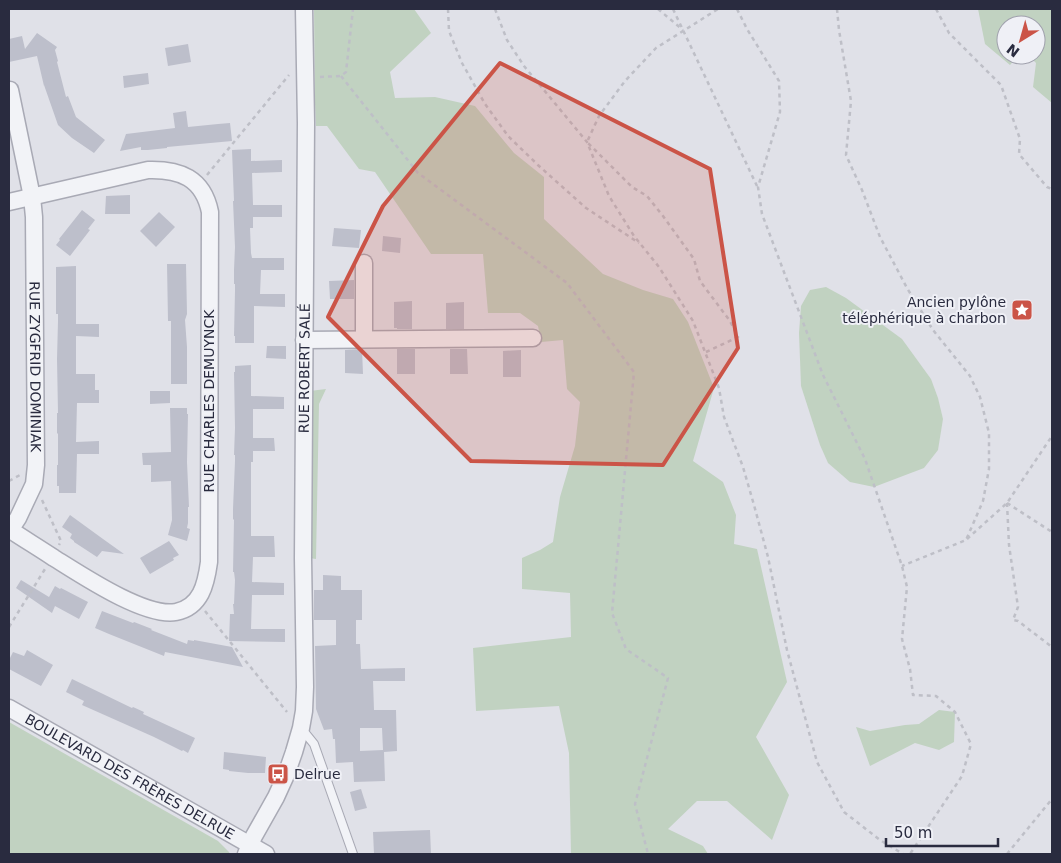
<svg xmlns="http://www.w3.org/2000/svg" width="1061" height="863" font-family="'DejaVu Sans',sans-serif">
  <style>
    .green { fill: #c1d2c1 }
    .building { fill: #bdbfcb; fill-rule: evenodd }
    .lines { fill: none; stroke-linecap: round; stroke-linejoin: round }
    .lane-casing { stroke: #a9aab5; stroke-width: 10 }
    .street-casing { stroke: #a9aab5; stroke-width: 19 }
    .path { stroke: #bebfc7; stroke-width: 2.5; stroke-dasharray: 4 4; stroke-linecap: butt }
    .lane { stroke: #f2f3f7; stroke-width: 8 }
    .street { stroke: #f2f3f7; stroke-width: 16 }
    .marked { fill: #cb5447; fill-opacity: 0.2; stroke: #cb5447; stroke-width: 4; stroke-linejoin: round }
    .labels { text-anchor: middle; stroke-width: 4; stroke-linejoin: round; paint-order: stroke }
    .poi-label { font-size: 14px; fill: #292b3f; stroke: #eff0f6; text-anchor: end }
    .street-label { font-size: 14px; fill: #292b3f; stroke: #eff0f6 }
  </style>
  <rect width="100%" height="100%" fill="#e0e1e8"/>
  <g class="green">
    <polygon points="314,9 414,9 431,33 390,72 395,98 435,97 475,106 514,153 544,177 544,219 603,274 643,290 673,299 688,322 714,388 693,461 723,482 736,515 734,544 757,549 787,682 756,737 789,795 772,840 727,801 697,801 668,829 703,846 708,854 571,854 569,753 559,706 476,711 473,648 571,637 570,593 522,589 522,558 540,550 553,542 560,497 575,446 580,402 567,389 563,340 541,342 538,326 520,313 488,313 483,254 431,254 375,172 359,169 327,126 316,126 315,103"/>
    <polygon points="978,9 1052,9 1052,103 1033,87 1036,63 1028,55 1036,55 1036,25 1006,25 1006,55 1019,55 1010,65 985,44"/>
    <polygon points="826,287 846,298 902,339 931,379 938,398 943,419 938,450 924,468 874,487 850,482 828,463 820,445 801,386 799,333 801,306 810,290"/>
    <polygon points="326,389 319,404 316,559 309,558 310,391"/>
    <polygon points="939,710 955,712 954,742 939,750 915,743 870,766 856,727 870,731 905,725 919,724"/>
    <polygon points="9,722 218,841 229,852 230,854 9,854"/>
  </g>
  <g class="building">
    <polygon points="37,33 57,47 55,50 58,61 57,62 66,97 68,96 76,117 105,140 94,153 72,138 58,125 44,85 44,86 37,56 9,62 9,39 22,36 25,49"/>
    <polygon points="188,44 191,62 168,66 165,48"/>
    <polygon points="148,73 149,84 124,88 123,76"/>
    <polygon points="186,111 188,127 218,124 230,123 232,141 167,147 167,148 148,150 141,150 141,147 120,151 126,134 175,128 173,113"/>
    <polygon points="251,149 251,161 282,160 282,172 252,173 253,205 282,205 282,217 253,217 253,228 250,228 251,253 252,258 284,258 284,270 261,270 260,294 285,294 285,307 254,306 254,343 235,343 235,336 234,336 235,291 235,284 234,284 234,270 235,247 233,201 234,201 232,150"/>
    <polygon points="130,195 130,214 105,214 106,196"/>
    <polygon points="82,210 95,220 88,229 90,230 70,256 56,245 60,240 59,239"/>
    <polygon points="159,212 175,227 156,247 140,231"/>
    <polygon points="334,228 361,230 359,248 332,246"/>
    <polygon points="383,236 401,238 400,253 382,251"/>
    <polygon points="167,264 186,264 187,314 185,320 187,347 187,384 171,384 171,321 168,321"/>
    <polygon points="76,266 76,324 99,324 99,337 76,336 76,374 95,374 95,390 99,390 99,403 77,403 76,442 99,441 99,454 77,454 76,493 59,493 59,486 57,486 57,465 58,465 58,434 57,433 57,413 58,413 57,359 58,321 58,314 56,314 56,267"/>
    <polygon points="354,280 354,299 330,299 329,281"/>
    <polygon points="412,301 412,329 397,329 397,328 394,328 394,302"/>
    <polygon points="464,302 464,329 446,329 446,303"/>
    <polygon points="267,346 286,346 286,359 266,358"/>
    <polygon points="362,349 363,374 345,373 345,350"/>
    <rect x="397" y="349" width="18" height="25"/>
    <polygon points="450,349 467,349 468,374 450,374"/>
    <polygon points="521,350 521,377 503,377 503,351"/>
    <polygon points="251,365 251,396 284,397 284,409 253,409 253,438 274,438 275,451 253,451 253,462 251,462 251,536 274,536 275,557 253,557 252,582 284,583 284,595 252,595 251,629 285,629 285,642 229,641 230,614 234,614 233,604 234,604 235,580 234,572 233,572 234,520 233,519 233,509 235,461 235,455 234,455 235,428 234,372 235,372 235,366"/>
    <polygon points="150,391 170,391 170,403 150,404"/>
    <polygon points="170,408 187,408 187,414 188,414 187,462 189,507 188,507 188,523 187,528 190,529 187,541 168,535 172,520 171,481 151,482 151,465 143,465 142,453 171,452"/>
    <polygon points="70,515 103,539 124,554 102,551 97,557 74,542 74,541 70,538 72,534 62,527"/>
    <polygon points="169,541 179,555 173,558 174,560 150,574 140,558"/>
    <path d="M323 575 341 576V590H362V620H356V644H360L361 669 405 668V681H373L374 710H396L397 751 384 752 385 781 354 782 353 762 336 763 335 739H333L332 729 324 730 316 709 315 646 336 645V620H314V590H323ZM360 728H382L383 750 360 751Z"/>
    <polygon points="21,580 49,597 55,586 60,589 61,588 88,602 79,619 55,606 52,613 16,588"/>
    <polygon points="102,611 133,623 134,622 152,629 151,630 187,644 188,640 194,641 194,640 232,647 243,667 165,652 164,656 109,634 95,628"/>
    <polygon points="27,650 53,665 41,686 9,669 9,660 13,652 24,656"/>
    <polygon points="72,679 132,708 133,707 144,712 143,714 195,738 188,753 183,750 182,751 154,737 82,705 84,701 66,692"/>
    <polygon points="224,752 266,757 265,773 248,773 229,771 229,770 223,769"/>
    <polygon points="361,789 367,808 355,811 350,792"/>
    <polygon points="430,830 431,854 374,854 373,832"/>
  </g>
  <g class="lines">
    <g class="lane-casing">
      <polyline id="lane" points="301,728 314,744 353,854"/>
    </g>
    <g class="street-casing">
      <g id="street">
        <path id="s1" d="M10 90 32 197 34 217 36 465 34 484 18 518 10 530"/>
        <path d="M9 202 148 170C180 169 203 178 210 212L209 562C206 584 201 607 176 612 145 618 80 574 54 558 39 548 24 539 9 529"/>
        <polyline points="364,339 364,263"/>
        <polyline points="304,340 533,338"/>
        <path id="s2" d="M9 708 266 854"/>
        <path id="s3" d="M246 854 254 836 276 797 286 775 294 752 301 728 304 711 305 687 303 558 306 123 304 9"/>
      </g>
    </g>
    <g class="path">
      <polyline points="448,9 449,31 462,63 485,104 508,136 539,166 586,208 639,243"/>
      <polyline points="495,9 507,40 524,66 587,142 609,196 634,236 659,267 693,321 719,388 724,417 743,467 754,505 768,557 787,650 817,762 844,812 880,840 903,854"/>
      <polyline points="658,9 683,30"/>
      <polyline points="673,9 757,186"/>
      <polyline points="737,9 747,29 779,81 780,112 758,187 762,214 823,375 865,459 902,566 907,587 902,639 910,669 913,695 936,696 955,712 971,744 962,776 910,854"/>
      <polyline points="837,9 839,30 851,101 846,155 862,190 880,237 907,288 933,330 970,376 980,397 989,433 989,469 983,501 966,540 902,566"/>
      <polyline points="936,9 949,33 1001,85 1020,139 1019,154 1047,187 1052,189"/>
      <polyline points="341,76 418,173 567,283 634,372 612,613 626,649 668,678 635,804 648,854"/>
      <polyline points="320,77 341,76 346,72 353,9"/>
      <polyline points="207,175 289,75"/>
      <polyline points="706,352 738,337 730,321 700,281 694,259 663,216 647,196 632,187 587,142 599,116 625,81 656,48 718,9"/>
      <polyline points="9,481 20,475"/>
      <polyline points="42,500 61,541 59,545"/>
      <polyline points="1007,503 1009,545 1018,607 1013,620 1018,621 1052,647"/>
      <polyline points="1007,503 1052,532"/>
      <polyline points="967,539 1007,503 1052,436"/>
      <polyline points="205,611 287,712"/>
      <polyline points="9,627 45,569"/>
      <polyline points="1007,854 1052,799"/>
    </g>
    <use href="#lane" class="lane"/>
    <use href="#street" class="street"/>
  </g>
  <path class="marked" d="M500 63 710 169 738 348 663 465 471 461 328 317 383 206Z"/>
  <defs>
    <g id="sight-square" transform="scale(1.125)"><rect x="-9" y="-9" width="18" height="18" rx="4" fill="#cb5447" stroke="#eff0f6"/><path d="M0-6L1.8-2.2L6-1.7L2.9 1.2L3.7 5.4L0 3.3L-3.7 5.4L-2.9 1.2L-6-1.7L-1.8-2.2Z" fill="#fff"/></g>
    <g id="bus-square" transform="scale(1.125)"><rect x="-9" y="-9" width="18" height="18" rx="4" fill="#cb5447" stroke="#eff0f6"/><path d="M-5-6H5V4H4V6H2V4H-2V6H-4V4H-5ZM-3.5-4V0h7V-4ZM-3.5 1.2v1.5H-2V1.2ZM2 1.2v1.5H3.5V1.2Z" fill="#fff"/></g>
  </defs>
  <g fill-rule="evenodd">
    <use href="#sight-square" x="1022" y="310"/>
    <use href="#bus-square" x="278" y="774"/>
  </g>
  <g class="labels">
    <g class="poi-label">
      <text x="1006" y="307">Ancien pylône<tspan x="1006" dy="16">téléphérique à charbon</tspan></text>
      <text x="294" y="779" text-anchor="start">Delrue</text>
    </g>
    <g class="street-label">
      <text dy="5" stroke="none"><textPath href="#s1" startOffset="279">RUE ZYGFRID DOMINIAK</textPath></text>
      <text dy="5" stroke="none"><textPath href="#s3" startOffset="498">RUE ROBERT SALÉ</textPath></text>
      <text transform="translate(209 401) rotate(-90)" y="5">RUE CHARLES DEMUYNCK</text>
      <text dy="5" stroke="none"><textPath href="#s2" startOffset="139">BOULEVARD DES FRÈRES DELRUE</textPath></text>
    </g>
  </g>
  <rect width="1061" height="863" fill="none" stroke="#292b3f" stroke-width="20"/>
  <g transform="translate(1021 40) rotate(217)"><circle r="24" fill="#eff0f6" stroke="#a0a1ad"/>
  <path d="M0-4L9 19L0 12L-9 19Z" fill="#cb5447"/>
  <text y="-8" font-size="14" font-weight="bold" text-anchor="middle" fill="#292b3f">N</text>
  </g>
  <path d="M886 838v8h112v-8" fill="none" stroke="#292b3f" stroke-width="2.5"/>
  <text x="894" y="838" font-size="15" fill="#292b3f" stroke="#eff0f6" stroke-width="4" paint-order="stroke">50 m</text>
</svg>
